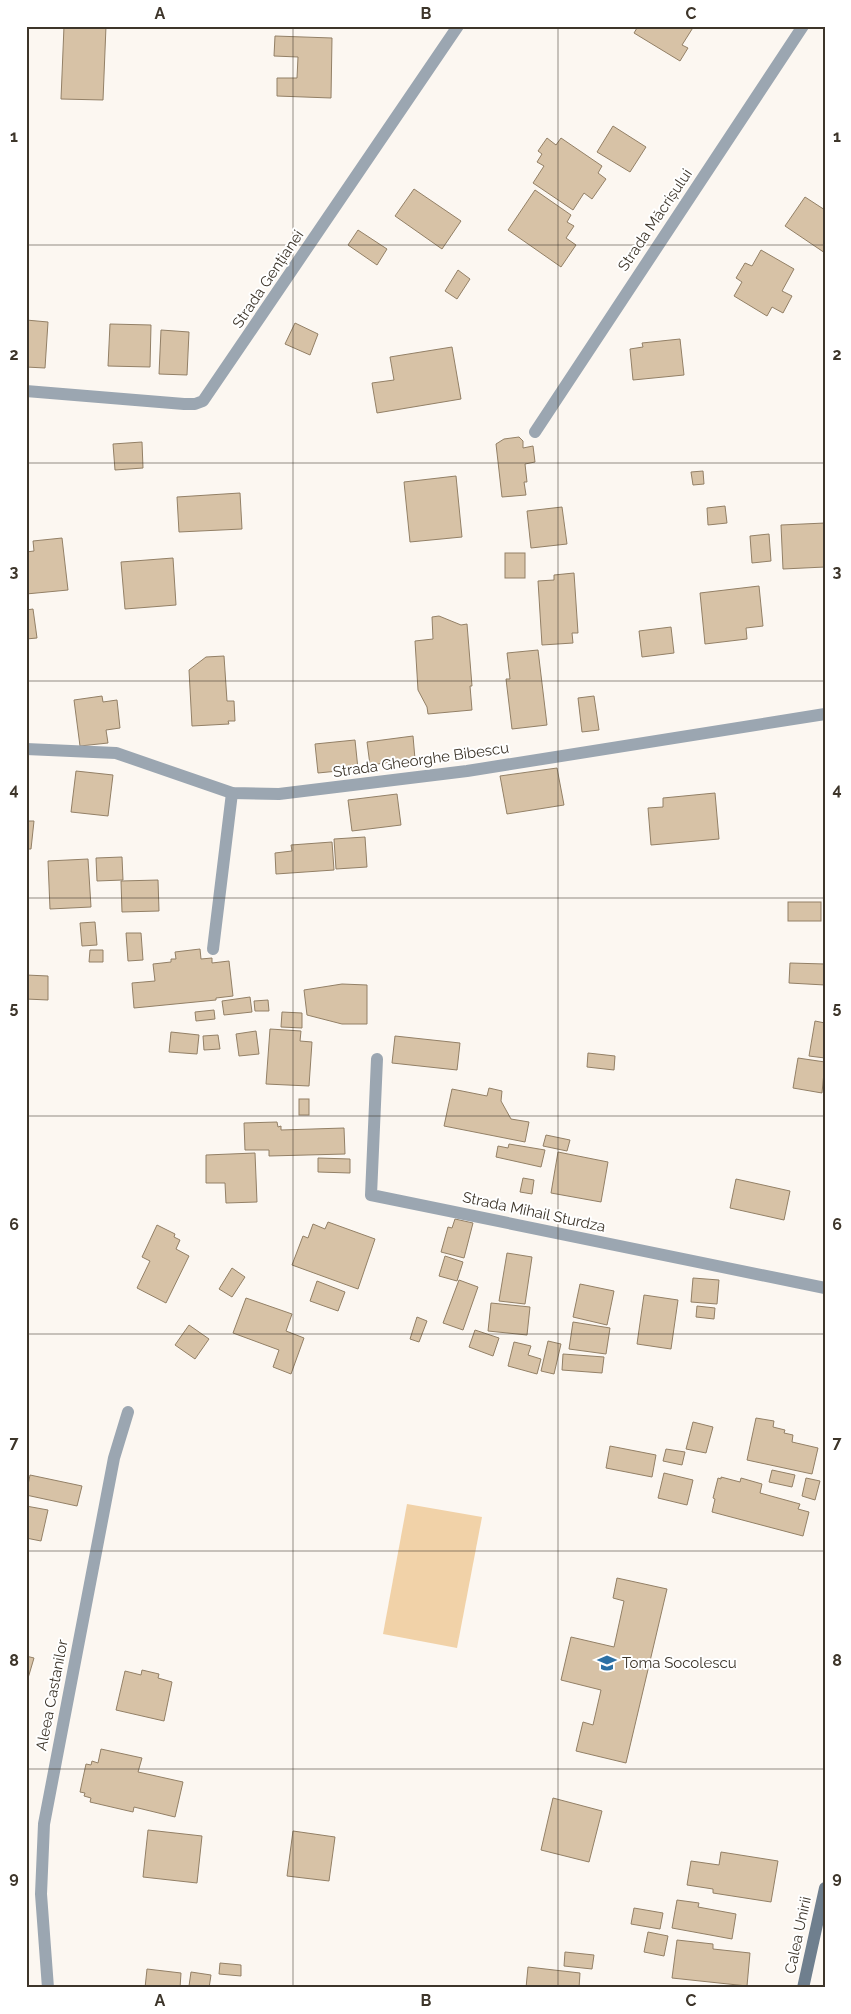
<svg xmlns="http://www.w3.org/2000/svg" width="851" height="2014" font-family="Raleway,sans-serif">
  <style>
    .green { fill: #f1d2a8 }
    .building { fill: #d7c2a6; stroke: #938066 }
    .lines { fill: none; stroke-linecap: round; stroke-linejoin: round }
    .street { stroke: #9ba6b1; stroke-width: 12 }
    .secondary { stroke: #6f7f8e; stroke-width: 12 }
    .grid { fill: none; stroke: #3d352a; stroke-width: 1; stroke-opacity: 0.55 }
    .labels { text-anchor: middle; stroke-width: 4; stroke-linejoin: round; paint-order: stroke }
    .street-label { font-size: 15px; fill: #3d352a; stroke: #fff }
    .poi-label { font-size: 15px; fill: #3d352a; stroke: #fff; text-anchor: start }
    .neatline { fill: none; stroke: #3d352a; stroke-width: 2 }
    .grid-label { font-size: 16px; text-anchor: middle; font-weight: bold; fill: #3d352a }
  </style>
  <rect width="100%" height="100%" fill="#fcf7f1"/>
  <polygon class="green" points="407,1504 482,1517 457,1648 383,1634"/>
  <g class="building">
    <polygon points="64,26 106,26 103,100 61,99"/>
    <polygon points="634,26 694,26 682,45 688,48 680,61 634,33 637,28"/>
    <polygon points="275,36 332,38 331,98 277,96 277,78 297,78 298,57 274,56"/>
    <polygon points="613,126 646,147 630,172 597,152"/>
    <polygon points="547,138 556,145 561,138 602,166 598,173 606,179 592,199 584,193 573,210 533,183 544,166 537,162 542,154 538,151"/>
    <polygon points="414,189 461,221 442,249 395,216"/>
    <polygon points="535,190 571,215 567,222 574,226 566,238 576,245 561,267 508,230"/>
    <polygon points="805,197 825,210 825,253 785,226"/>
    <polygon points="358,230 387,249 377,265 348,245"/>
    <polygon points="761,250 794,269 782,291 792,296 783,313 772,307 767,316 734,296 742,282 736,278 745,263 752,266"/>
    <polygon points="458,270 470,279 457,299 445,291"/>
    <polygon points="26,320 48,322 45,368 26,367"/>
    <polygon points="295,323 318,334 310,355 285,344"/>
    <polygon points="110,324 151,325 150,367 108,366"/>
    <polygon points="161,330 189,332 187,375 159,374"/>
    <polygon points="680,339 684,375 633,380 630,349 643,347 642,343"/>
    <polygon points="452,347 461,399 377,413 372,383 394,380 390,357"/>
    <polygon points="519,437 523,441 523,448 533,446 535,462 525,464 527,482 524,482 526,495 502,497 496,444 504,439"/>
    <polygon points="142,442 143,468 115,470 113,444"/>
    <polygon points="703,471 704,484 693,485 691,472"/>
    <polygon points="456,476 462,537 410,542 404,482"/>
    <polygon points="240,493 242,529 179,532 177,497"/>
    <polygon points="725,506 727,523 708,525 707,508"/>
    <polygon points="562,507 567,544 531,548 527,511"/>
    <polygon points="825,523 825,567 783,569 781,525"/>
    <polygon points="769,534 771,561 752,563 750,536"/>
    <polygon points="62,538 68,590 26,594 26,552 34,551 33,541"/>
    <rect x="505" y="553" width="20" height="25"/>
    <polygon points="173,558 176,605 125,609 121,562"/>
    <polygon points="574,573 578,633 572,633 573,643 542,645 538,581 554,580 554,575"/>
    <polygon points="759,586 763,626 746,628 747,639 705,644 700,593"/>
    <polygon points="33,609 37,638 26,639 26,610"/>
    <polygon points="439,616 461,625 467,624 472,686 470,686 472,710 428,714 427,707 418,690 415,641 433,639 432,617"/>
    <polygon points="671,627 674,653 642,657 639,631"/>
    <polygon points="538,650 547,725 512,729 506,679 510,679 507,653"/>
    <polygon points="224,656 227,701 234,701 235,721 228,721 229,724 192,726 189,670 206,657"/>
    <polygon points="102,696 103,702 117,700 120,728 106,730 108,743 80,746 74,700"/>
    <polygon points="594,696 599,730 582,732 578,698"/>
    <polygon points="413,736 415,759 370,765 367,742"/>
    <polygon points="355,740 358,769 318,773 315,744"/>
    <polygon points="557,768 564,805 507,814 500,776"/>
    <polygon points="76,771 113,775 108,816 71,812"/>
    <polygon points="715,793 719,839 651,845 648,808 663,807 663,798"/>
    <polygon points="397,794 401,825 352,831 348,800"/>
    <polygon points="26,821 34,821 31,849 26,849"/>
    <polygon points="365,837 367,867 336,869 334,839"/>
    <polygon points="332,842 334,870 276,874 275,853 292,851 291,845"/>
    <polygon points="122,857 123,880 97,881 96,858"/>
    <polygon points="88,859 91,907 50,909 48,861"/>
    <polygon points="158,880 159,911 122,912 121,881"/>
    <rect x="788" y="902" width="33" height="19"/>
    <polygon points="95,922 97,945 82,946 80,923"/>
    <polygon points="126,933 141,933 143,960 128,961"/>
    <polygon points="200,949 201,959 212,958 212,963 229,961 233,996 216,998 216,1000 134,1008 132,983 155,981 153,964 171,962 171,959 176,959 175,952"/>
    <polygon points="90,950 103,950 103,962 89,962"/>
    <polygon points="790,963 825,964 825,985 789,983"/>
    <polygon points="26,975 48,976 48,1000 26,999"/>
    <polygon points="342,984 367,985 367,1024 342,1024 307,1015 304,990"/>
    <polygon points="250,997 252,1012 224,1015 222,1001"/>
    <polygon points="268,1000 269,1011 255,1011 254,1001"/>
    <polygon points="214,1010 215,1019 196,1021 195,1012"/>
    <polygon points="282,1012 302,1013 302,1028 281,1027"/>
    <polygon points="815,1021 825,1023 825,1058 809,1056"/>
    <polygon points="270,1029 301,1031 300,1041 312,1042 309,1086 266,1084"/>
    <polygon points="256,1031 259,1054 239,1056 236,1034"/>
    <polygon points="171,1032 199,1035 197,1054 169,1052"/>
    <polygon points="218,1035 220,1049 204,1050 203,1036"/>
    <polygon points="395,1036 460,1043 457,1070 392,1063"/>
    <polygon points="588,1053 615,1056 614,1070 587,1067"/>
    <polygon points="798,1058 825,1062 822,1093 793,1088"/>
    <polygon points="489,1088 502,1091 501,1101 511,1119 529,1122 525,1142 444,1126 452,1089 487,1096"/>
    <rect x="299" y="1099" width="10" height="16"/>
    <polygon points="277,1122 278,1127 281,1126 281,1130 344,1128 345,1154 269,1156 269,1150 245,1150 244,1123"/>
    <polygon points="546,1135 570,1140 567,1151 543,1146"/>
    <polygon points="509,1144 545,1150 541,1167 496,1157 498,1146 508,1148"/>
    <polygon points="558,1152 608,1162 601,1202 551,1193"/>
    <polygon points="255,1153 257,1202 226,1203 225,1183 206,1183 206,1155"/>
    <polygon points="318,1158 350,1159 350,1173 318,1172"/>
    <polygon points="523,1178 534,1180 532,1194 520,1192"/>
    <polygon points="736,1179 790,1191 784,1220 730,1208"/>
    <polygon points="455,1219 473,1223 464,1258 441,1252 448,1227 452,1228"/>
    <polygon points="328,1222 375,1239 358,1289 292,1265 303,1236 308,1238 313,1224 325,1229"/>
    <polygon points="157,1225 175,1234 174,1237 180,1240 176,1249 189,1256 166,1303 137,1288 150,1261 142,1257"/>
    <polygon points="507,1253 532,1257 525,1304 499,1301"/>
    <polygon points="445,1256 463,1262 457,1281 439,1276"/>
    <polygon points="232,1268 245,1277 232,1297 219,1289"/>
    <polygon points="693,1278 719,1280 717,1304 691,1302"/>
    <polygon points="459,1280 478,1287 463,1330 443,1323"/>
    <polygon points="317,1281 345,1292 338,1311 310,1301"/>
    <polygon points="580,1284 614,1291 607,1325 573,1317"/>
    <polygon points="644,1295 678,1300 671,1349 637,1344"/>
    <polygon points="246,1298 292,1314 286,1331 304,1338 291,1374 273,1367 279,1350 233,1333"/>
    <polygon points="491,1303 530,1307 527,1335 488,1331"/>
    <polygon points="697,1306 715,1308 714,1319 696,1317"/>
    <polygon points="417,1317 427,1321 419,1342 410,1339"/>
    <polygon points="573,1322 610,1328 606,1354 569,1349"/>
    <polygon points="189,1325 209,1339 195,1359 175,1345"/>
    <polygon points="475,1330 499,1338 493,1356 469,1347"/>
    <polygon points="548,1341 561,1344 554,1374 541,1371"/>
    <polygon points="514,1342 531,1346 528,1355 541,1359 537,1374 508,1366"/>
    <polygon points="563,1354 604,1357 602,1373 562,1370"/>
    <polygon points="756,1418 774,1421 773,1427 785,1430 784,1433 793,1435 792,1442 818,1448 812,1474 747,1460"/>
    <polygon points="693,1422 713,1427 706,1453 686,1449"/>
    <polygon points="610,1446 656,1455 652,1477 606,1468"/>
    <polygon points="666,1449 685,1452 682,1465 663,1461"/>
    <polygon points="772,1470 795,1475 792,1487 769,1482"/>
    <polygon points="664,1473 693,1480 687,1505 658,1498"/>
    <polygon points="30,1475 82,1486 77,1506 26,1495"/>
    <polygon points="721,1477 740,1482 741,1478 762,1484 760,1493 800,1504 798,1509 809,1512 803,1536 712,1512 715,1499 713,1498 718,1478 721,1479"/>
    <polygon points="806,1478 820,1481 815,1500 802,1496"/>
    <polygon points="26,1506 48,1510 41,1541 26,1538"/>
    <polygon points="617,1578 667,1589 626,1763 576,1751 583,1722 593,1725 601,1690 561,1680 571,1637 614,1647 624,1601 613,1598"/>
    <polygon points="26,1656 34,1658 26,1685"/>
    <polygon points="142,1670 159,1674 158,1678 172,1682 164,1721 116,1710 125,1671 141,1675"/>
    <polygon points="101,1749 142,1758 138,1772 183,1782 175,1817 134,1807 133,1812 90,1802 91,1798 84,1796 85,1793 80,1792 86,1764 91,1765 92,1761 98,1763"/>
    <polygon points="553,1798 602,1811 589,1862 541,1850"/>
    <polygon points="148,1830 202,1836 197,1883 143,1877"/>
    <polygon points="293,1831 335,1837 329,1881 287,1876"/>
    <polygon points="721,1852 778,1861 771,1902 713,1893 713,1889 687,1885 691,1861 719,1865"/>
    <polygon points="677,1900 699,1903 698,1907 736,1914 732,1939 672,1928"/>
    <polygon points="634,1908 663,1913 660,1929 631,1924"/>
    <polygon points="648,1932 668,1936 664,1956 644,1952"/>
    <polygon points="677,1940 713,1944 713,1949 750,1953 747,1986 672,1978"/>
    <polygon points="565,1952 594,1955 592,1969 564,1966"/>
    <polygon points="220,1963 241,1965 241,1976 219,1974"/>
    <polygon points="528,1967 580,1973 579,1988 526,1988"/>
    <polygon points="147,1969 181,1973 180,1988 145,1988"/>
    <polygon points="191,1972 211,1975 209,1988 189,1986"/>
  </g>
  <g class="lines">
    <g class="street">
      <polyline points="26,391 184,404 195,404 203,401 458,26"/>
      <polyline points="535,432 803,26"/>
      <polyline points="26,749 116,753 232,793 279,794 467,771 825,714"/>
      <polyline points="213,949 232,793"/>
      <polyline points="377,1059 371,1195 825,1288"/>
      <polyline points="48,1988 41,1894 44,1824 114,1458 128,1412"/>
    </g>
    <polyline class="secondary" points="803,1988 825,1888"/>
  </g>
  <path class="grid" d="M293 26V1988M558 26V1988M26 245H825M26 463H825M26 681H825M26 898H825M26 1116H825M26 1334H825M26 1551H825M26 1769H825"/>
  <defs>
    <g id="school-bare" transform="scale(1.5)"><path d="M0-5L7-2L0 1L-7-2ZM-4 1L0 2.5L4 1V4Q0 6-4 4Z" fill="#2c70a5" stroke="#fff" stroke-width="2.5" paint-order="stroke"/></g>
  </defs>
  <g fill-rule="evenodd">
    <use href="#school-bare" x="607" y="1663"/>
  </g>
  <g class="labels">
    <g class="street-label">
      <text transform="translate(655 220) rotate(-56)" y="5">Strada Măcrișului</text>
      <text transform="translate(268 279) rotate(-56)" y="5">Strada Gențianei</text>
      <text transform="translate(421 760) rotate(-8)" y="5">Strada Gheorghe Bibescu</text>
      <text transform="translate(534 1212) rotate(12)" y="5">Strada Mihail Sturdza</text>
      <text transform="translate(52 1695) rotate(-79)" y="5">Aleea Castanilor</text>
      <text transform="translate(798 1935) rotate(-78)" y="5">Calea Unirii</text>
    </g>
    <g class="poi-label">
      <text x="622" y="1668">Toma Socolescu</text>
    </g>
  </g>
  <rect width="851" height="2014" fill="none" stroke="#ffffff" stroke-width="55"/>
  <rect x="28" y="28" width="796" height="1958" class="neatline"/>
  <g class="grid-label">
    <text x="160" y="19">A</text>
    <text x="426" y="19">B</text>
    <text x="691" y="19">C</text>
    <text x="14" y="142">1</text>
    <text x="837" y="142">1</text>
    <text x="14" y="360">2</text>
    <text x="837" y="360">2</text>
    <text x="14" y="577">3</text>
    <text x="837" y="577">3</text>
    <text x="14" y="795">4</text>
    <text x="837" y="795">4</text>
    <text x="14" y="1013">5</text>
    <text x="837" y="1013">5</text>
    <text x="14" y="1230">6</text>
    <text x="837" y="1230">6</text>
    <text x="14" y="1448">7</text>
    <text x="837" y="1448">7</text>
    <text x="14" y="1666">8</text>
    <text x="837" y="1666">8</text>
    <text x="14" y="1883">9</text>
    <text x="837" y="1883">9</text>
    <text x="160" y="2006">A</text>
    <text x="426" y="2006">B</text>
    <text x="691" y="2006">C</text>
  </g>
</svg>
